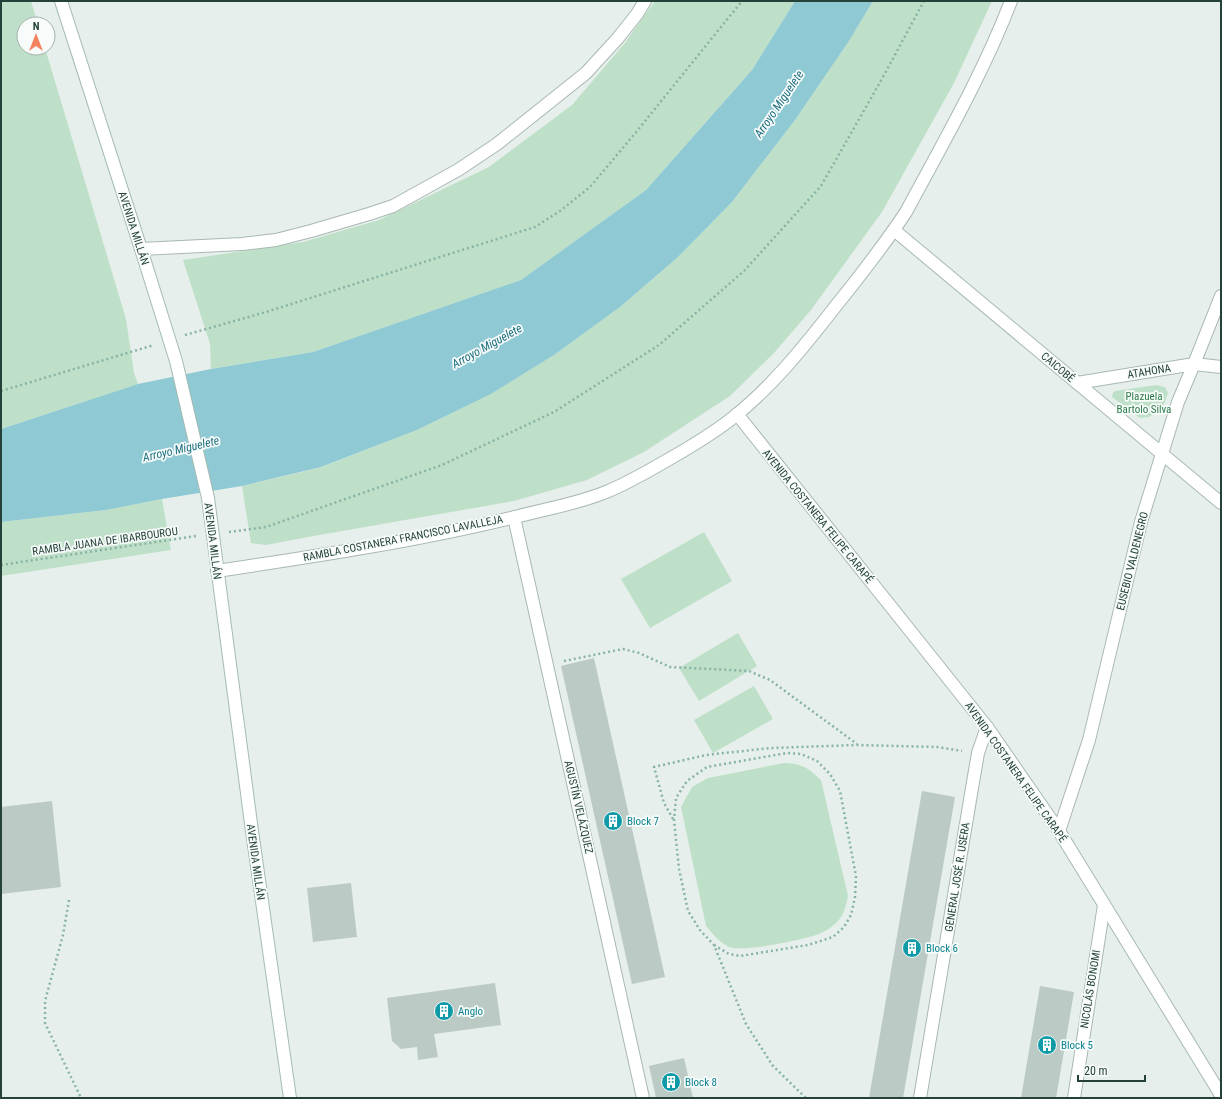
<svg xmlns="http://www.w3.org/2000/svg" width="1222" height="1099" font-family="'Roboto Condensed',sans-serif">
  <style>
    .green { fill: #bfe0c8 }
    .water { fill: #8ec9d4 }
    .building { fill: #bbcac4 }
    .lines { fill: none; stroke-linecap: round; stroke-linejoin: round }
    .street-casing { stroke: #a8b8b2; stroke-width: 14 }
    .secondary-casing { stroke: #a4bbb3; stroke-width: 14 }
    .path { stroke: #86b3a5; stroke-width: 2.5; stroke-dasharray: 2 3; stroke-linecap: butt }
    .street { stroke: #fff; stroke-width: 12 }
    .secondary { stroke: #fff; stroke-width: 12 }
    .labels { text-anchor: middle; stroke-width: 3.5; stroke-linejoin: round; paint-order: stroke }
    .street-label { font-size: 11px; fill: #24423a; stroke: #f7fbf9 }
    .park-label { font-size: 11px; fill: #2d7a4b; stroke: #f7fbf9 }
    .culture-label { font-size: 11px; fill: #0d838f; stroke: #f7fbf9; text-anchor: start }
    .water-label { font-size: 12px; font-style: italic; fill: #1c6f80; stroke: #f7fbf9 }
  </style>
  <rect width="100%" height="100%" fill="#e6efeb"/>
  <g class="green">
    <polygon points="1,1 31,1 38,24 24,24 24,48 45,48 126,319 134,373 138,384 1,429"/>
    <polygon points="655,1 795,1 752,70 646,190 521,280 313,352 211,369 210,344 183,260 303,242 379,220 489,167 572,105 624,44"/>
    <polygon points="873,1 992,1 954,83 882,212 811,310 774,353 730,396 644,452 587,480 514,501 308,537 266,545 251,543 242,486 322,467 417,430 491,394 554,355 620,307 678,257 732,202 795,120 849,41"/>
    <polygon points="1156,385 1165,387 1168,393 1163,407 1149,417 1140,418 1112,397 1113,393 1115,391"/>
    <polygon points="162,499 171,550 1,576 1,522 106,510"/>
    <polygon points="704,532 732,581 650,628 621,579"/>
    <polygon points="738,633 757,666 699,701 679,668"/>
    <polygon points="754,686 773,719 713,753 694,720"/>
    <path d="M784 763C803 764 807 767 821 780L848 896C846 905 844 916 836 923 828 931 816 936 805 938 790 942 742 952 729 947 719 942 713 934 706 926L681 807 692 787 708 778Z"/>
  </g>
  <polygon class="water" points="795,1 873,1 849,41 795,120 732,202 678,257 620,307 554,355 491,394 417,430 321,467 242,486 162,499 106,510 1,522 1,429 138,384 211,369 313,352 521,280 646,190 752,70"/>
  <g class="building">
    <polygon points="594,658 665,977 632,984 561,666"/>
    <polygon points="922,791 955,797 903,1098 869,1098"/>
    <polygon points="52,801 61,887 1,894 1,807"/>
    <polygon points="351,883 357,937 313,942 307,888"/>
    <polygon points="495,983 501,1025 434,1034 438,1057 418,1060 417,1047 401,1049 392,1041 387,998"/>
    <polygon points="1040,986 1074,992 1056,1098 1021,1098"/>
    <polygon points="684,1058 693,1098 656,1098 649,1066"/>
  </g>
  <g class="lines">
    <g class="street-casing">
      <g id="street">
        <polyline points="894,230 1221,503"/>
        <polyline points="141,249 242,244 276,240 311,231 369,214 393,206 458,170 497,144 586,73 618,38 637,14 645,1"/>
        <polyline points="1077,383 1194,364 1221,367"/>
        <polyline points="737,414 987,727 1059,831 1221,1095"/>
        <polyline points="514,517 643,1098"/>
        <path d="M217 571C317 556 417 541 515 517 545 509 577 504 606 492 626 484 645 473 664 462 687 449 709 436 730 420 771 388 803 348 835 307 860 276 884 245 906 212 943 143 983 74 1011 1"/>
        <polyline points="1059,831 1089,740 1141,522 1178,402 1194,364 1221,296"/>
        <polyline points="920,1098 971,794 978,753 987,727"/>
        <polyline points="1074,1098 1104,905"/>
      </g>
    </g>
    <g class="secondary-casing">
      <polyline id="secondary" points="61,1 141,249 176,361 208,498 252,831 290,1098"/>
    </g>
    <g class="path">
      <polyline points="185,335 266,312 535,227 560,211 590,187 637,131 742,1"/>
      <polyline points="1,391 154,345"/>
      <polyline points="229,532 266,527 442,465 554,412 659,345 744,271 821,186 883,77 924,1"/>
      <polyline points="1,565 196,536"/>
      <polyline points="564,661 623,649 639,653 670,667 749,671 770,680 857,744"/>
      <polyline points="673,819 664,803 654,767 706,755 771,748 857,745 937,747 962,751"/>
      <polyline points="69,900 63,935 45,1001 45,1023 81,1098"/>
      <polyline points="714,945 729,954 740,956 808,945 833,937 844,927 851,915 855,897 856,876 840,791 830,774 817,761 801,754 787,753 707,767 687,781 676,798 674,820 679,869 688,911 700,930 714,945 746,1024 773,1066 806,1098"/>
    </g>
    <use href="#street" class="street"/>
    <use href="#secondary" class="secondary"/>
  </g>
  <defs>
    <g id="building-disc" transform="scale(1)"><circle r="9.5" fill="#0f9aa8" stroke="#f7fbf9"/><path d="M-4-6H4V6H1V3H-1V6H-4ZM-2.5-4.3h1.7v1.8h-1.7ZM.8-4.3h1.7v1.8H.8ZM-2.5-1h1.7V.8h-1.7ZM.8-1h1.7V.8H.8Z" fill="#fff"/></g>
  </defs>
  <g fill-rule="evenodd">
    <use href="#building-disc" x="613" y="821"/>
    <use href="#building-disc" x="912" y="948"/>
    <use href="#building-disc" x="444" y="1011"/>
    <use href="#building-disc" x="1047" y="1045"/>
    <use href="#building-disc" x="671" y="1082"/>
  </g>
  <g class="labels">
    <g class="street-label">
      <text transform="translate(134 228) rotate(72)" y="4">AVENIDA MILLÁN</text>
      <text transform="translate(1058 367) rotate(40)" y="4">CAICOBÉ</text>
      <text transform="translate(1149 371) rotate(-9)" y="4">ATAHONA</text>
      <text transform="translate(818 516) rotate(51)" y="4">AVENIDA COSTANERA FELIPE CARAPÉ</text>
      <text transform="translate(403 538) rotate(-11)" y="4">RAMBLA COSTANERA FRANCISCO LAVALLEJA</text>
      <text transform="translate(105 541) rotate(-8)" y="4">RAMBLA JUANA DE IBARBOUROU</text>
      <text transform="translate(213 541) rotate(83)" y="4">AVENIDA MILLÁN</text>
      <text transform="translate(1132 561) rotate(-76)" y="4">EUSEBIO VALDENEGRO</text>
      <text transform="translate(1016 772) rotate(55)" y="4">AVENIDA COSTANERA FELIPE CARAPÉ</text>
      <text transform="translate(579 807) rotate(77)" y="4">AGUSTÍN VELÁZQUEZ</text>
      <text transform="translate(256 862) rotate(82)" y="4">AVENIDA MILLÁN</text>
      <text transform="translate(957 877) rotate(-81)" y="4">GENERAL JOSÉ R. USERA</text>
      <text transform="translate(1090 989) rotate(-81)" y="4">NICOLÁS BONOMI</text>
    </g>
    <g class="park-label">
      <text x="1144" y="400">Plazuela<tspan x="1144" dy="13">Bartolo Silva</tspan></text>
    </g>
    <g class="culture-label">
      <text x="627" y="825">Block 7</text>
      <text x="926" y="952">Block 6</text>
      <text x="458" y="1015">Anglo</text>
      <text x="1061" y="1049">Block 5</text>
      <text x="685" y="1086">Block 8</text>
    </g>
    <g class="water-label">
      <text transform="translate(779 104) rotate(-56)" y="4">Arroyo Miguelete</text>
      <text transform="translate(487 346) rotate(-29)" y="4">Arroyo Miguelete</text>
      <text transform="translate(181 449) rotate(-13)" y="4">Arroyo Miguelete</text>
    </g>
  </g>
  <rect width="1222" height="1099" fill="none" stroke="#24423a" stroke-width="4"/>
  <g transform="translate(36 36)"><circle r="19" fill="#f7fbf9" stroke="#a3b1ad"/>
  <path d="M0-3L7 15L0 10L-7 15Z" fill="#f4845f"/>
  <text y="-6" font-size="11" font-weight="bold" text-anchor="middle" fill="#24423a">N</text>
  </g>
  <path d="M1078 1075v6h67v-6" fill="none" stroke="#24423a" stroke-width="2"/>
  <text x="1084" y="1075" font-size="12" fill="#24423a" stroke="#f7fbf9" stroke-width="3" paint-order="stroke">20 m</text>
</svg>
